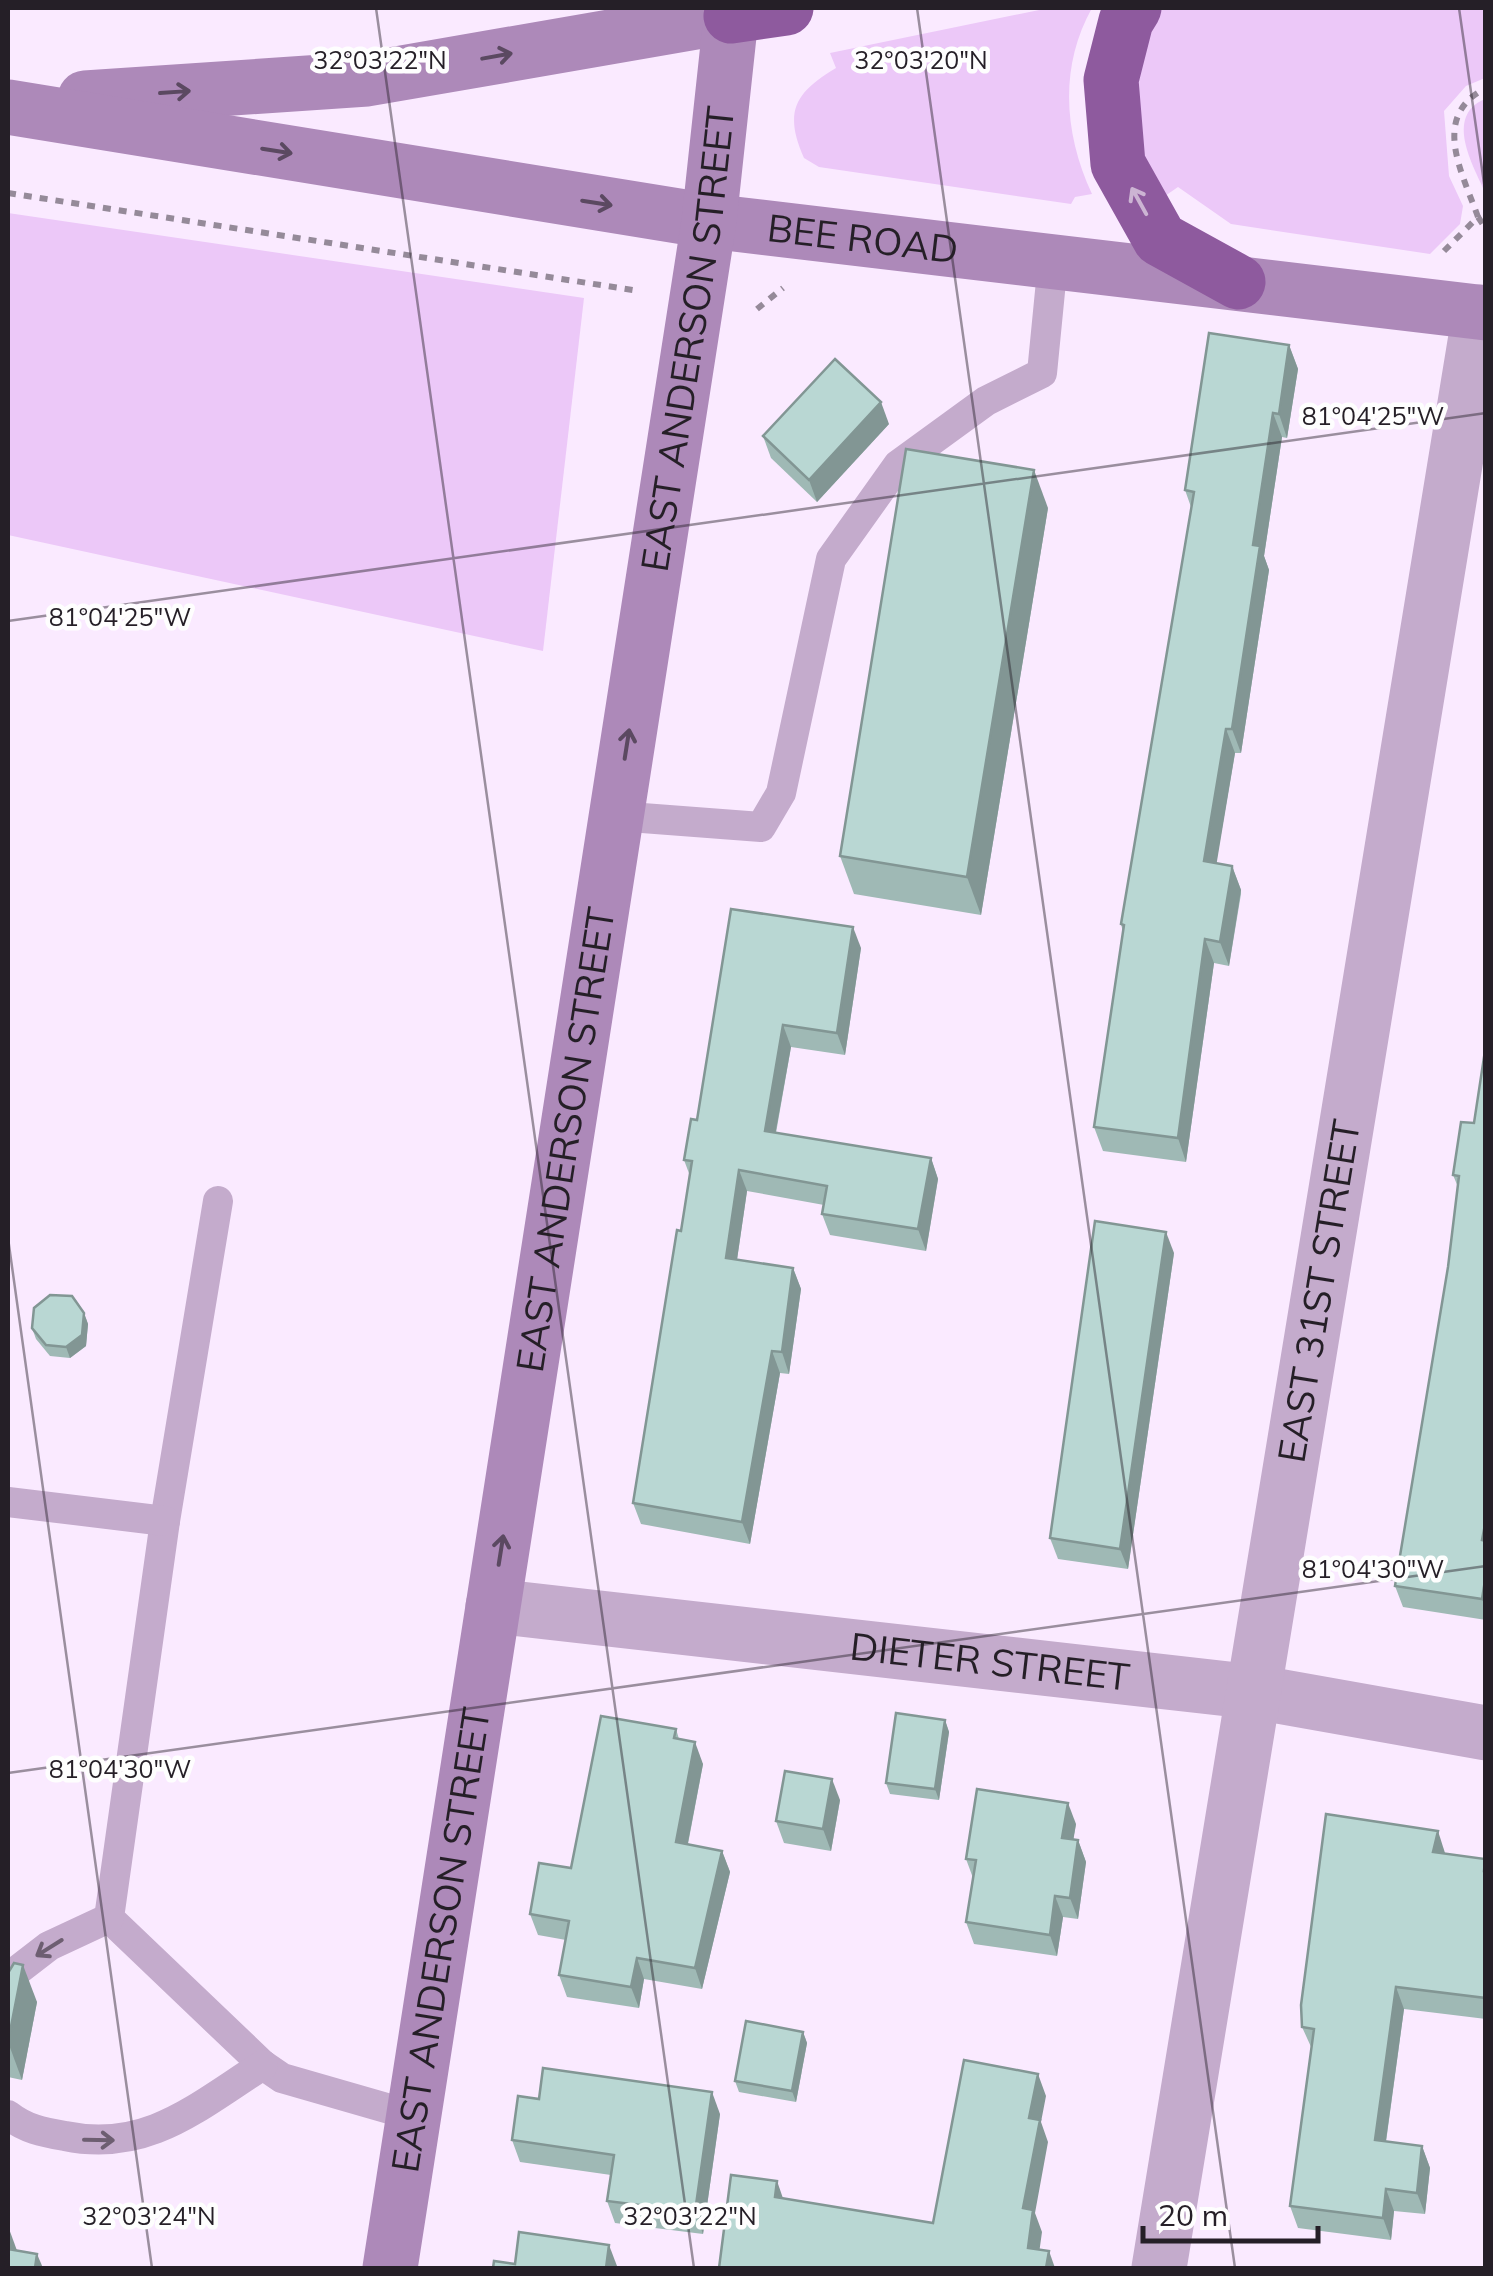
<svg xmlns="http://www.w3.org/2000/svg" width="1493" height="2276" font-family="Mulish,sans-serif">
  <style>
    .green { fill: #ecc8f8 }
    .lines { fill: none; stroke-linecap: round; stroke-linejoin: round }
    .path { stroke: #958a99; stroke-width: 6; stroke-dasharray: 8 8; stroke-linecap: butt }
    .service { stroke: #c4abcc; stroke-width: 30 }
    .minor { stroke: #c4abcc; stroke-width: 55 }
    .secondary { stroke: #ad89b9; stroke-width: 55 }
    .motorway { stroke: #8e5a9e; stroke-width: 55 }
    .wall { fill: #9fb9b5 }
    .shaded-wall { fill: #829694 }
    .building { fill: #b9d7d3; stroke: #829694; stroke-width: 2.5 }
    .oneway { stroke: #5b4961 }
    .oneway2 { stroke: #ccb4d3 }
    .oneway3 { stroke: #6d5e71 }
    .ticks { fill: none; stroke: #251f27; stroke-width: 2.5; stroke-opacity: 0.45 }
    .labels { text-anchor: middle; stroke-width: 9; stroke-linejoin: round; paint-order: stroke }
    .street-label { font-size: 38px; fill: #251f27; stroke: #fefefe }
    .ticks-label { font-size: 25px; text-anchor: middle; fill: #251f27; stroke: #fefefe; stroke-width: 9; stroke-linejoin: round; paint-order: stroke }
  </style>
  <rect width="100%" height="100%" fill="#faeaff"/>
  <g class="green">
    <path d="M1049 8H1092C1059 67 1064 134 1092 194L1075 197 1071 204 819 167 804 158C783 111 796 92 836 68L830 53Z"/>
    <path d="M1154 8H1485V78L1466 86 1444 111 1449 176 1463 206 1460 224 1430 254 1231 224 1178 187 1165 196C1109 130 1135 82 1154 8Z"/>
    <path d="M1485 99V192C1473 165 1444 116 1485 99Z"/>
    <polygon points="8,213 584,298 543,651 8,535"/>
  </g>
  <g class="lines">
    <g class="path">
      <polyline points="8,193 639,291"/>
      <path d="M1478 217C1462 172 1430 116 1486 88"/>
      <polyline points="1444,251 1478,217 1486,229"/>
      <polyline points="757,309 783,288"/>
    </g>
    <g class="service">
      <polyline points="616,816 761,827 781,793 831,559 898,465 986,401 1042,373 1053,261"/>
      <polyline points="218,1201 165,1521 109,1918 263,2065 282,2078 414,2116"/>
      <polyline points="8,1502 165,1521"/>
      <polyline points="9,1997 14,1973 49,1946 109,1918"/>
      <path d="M8 2115C26 2129 42 2132 65 2136 147 2153 197 2107 263 2065"/>
    </g>
    <g class="minor">
      <path id="s1" d="M493 1606 1255 1692 1486 1733"/>
      <path id="s2" d="M1159 2268 1480 312"/>
    </g>
    <g class="secondary">
      <polyline points="85,98 367,79 731,16"/>
      <path id="s3" d="M8 107 709 221 1486 313"/>
      <path id="s4" d="M390 2268 709 221 732 8"/>
    </g>
    <g class="motorway">
      <polyline points="1134,8 1126,21 1111,80 1118,164 1160,239 1238,282"/>
      <polyline points="731,16 786,8"/>
    </g>
  </g>
  <g class="wall">
    <polygon points="1289,345 1298,369 1287,438 1282,437 1264,556 1269,570 1241,753 1235,753 1216,863 1232,866 1241,890 1241,894 1229,966 1214,963 1186,1162 1103,1151 1094,1127 1123,932 1121,924 1191,507 1185,490"/>
    <polygon points="889,424 817,502 771,458 763,436"/>
    <polygon points="1048,508 981,915 854,894 840,856"/>
    <polygon points="731,909 861,948 845,1055 791,1047 776,1133 931,1158 938,1179 926,1251 830,1235 822,1214 824,1205 747,1191 737,1260 793,1268 801,1289 789,1374 780,1373 750,1544 641,1524 633,1503 690,1176 684,1160 697,1120"/>
    <polygon points="1486,1044 1486,1620 1403,1607 1395,1586 1448,1267 1458,1187 1453,1175 1474,1123"/>
    <polygon points="1174,1253 1128,1569 1058,1559 1050,1538"/>
    <polygon points="84,1313 88,1324 86,1346 70,1358 50,1356 36,1339 32,1328"/>
    <polygon points="945,1720 949,1732 939,1800 890,1794 886,1783"/>
    <polygon points="676,1729 679,1739 703,1764 688,1844 722,1851 730,1872 702,1989 644,1979 639,2008 567,1997 559,1975 566,1940 538,1935 530,1914 571,1868"/>
    <polygon points="840,1800 831,1851 784,1843 776,1821"/>
    <polygon points="1076,1824 1073,1840 1078,1840 1086,1862 1078,1919 1063,1917 1057,1956 974,1944 966,1922 973,1878 966,1859"/>
    <polygon points="1445,1853 1485,1859 1486,2019 1404,2009 1386,2142 1422,2146 1430,2168 1425,2214 1394,2211 1391,2240 1298,2228 1290,2206 1312,2049 1302,2027"/>
    <polygon points="8,1973 37,2002 22,2080 8,2077"/>
    <polygon points="803,2032 807,2043 796,2102 739,2092 735,2081"/>
    <polygon points="539,2099 720,2114 703,2234 615,2223 607,2201 611,2175 520,2162 512,2140"/>
  </g>
  <g class="shaded-wall">
    <polygon points="1289,345 1298,369 1287,438 1279,414"/>
    <polygon points="881,402 889,424 817,502 809,480"/>
    <polygon points="1273,413 1282,437 1264,556 1269,570 1241,753 1232,729 1253,545"/>
    <polygon points="1034,470 1048,508 981,915 967,877"/>
    <polygon points="1226,729 1235,753 1213,885 1204,861"/>
    <polygon points="1232,866 1241,890 1229,966 1220,942"/>
    <polygon points="853,927 861,948 845,1055 837,1033"/>
    <polygon points="1205,939 1214,963 1186,1162 1178,1138"/>
    <polygon points="783,1025 791,1047 772,1152 765,1131"/>
    <polygon points="931,1158 938,1179 926,1251 918,1229"/>
    <polygon points="739,1170 747,1191 734,1280 726,1258"/>
    <polygon points="1166,1232 1174,1253 1128,1569 1120,1549"/>
    <polygon points="793,1268 801,1289 789,1374 782,1352"/>
    <polygon points="84,1313 88,1324 86,1346 70,1358 66,1347"/>
    <polygon points="772,1351 780,1373 750,1544 742,1522"/>
    <polygon points="1486,1574 1486,1609 1482,1599"/>
    <polygon points="945,1720 949,1732 939,1800 935,1789"/>
    <polygon points="695,1742 703,1764 684,1863 676,1842"/>
    <polygon points="832,1779 840,1800 831,1851 823,1829"/>
    <polygon points="1068,1803 1076,1824 1070,1860 1062,1838"/>
    <polygon points="1438,1831 1445,1853 1440,1874 1433,1852"/>
    <polygon points="1078,1840 1086,1862 1078,1919 1070,1898"/>
    <polygon points="722,1851 730,1872 702,1989 695,1968"/>
    <polygon points="1055,1896 1063,1917 1057,1956 1050,1935"/>
    <polygon points="637,1958 644,1979 639,2008 631,1987"/>
    <polygon points="23,1965 37,2002 22,2080 8,2042"/>
    <polygon points="1396,1987 1404,2009 1383,2162 1375,2140"/>
    <polygon points="803,2032 807,2043 796,2102 792,2091"/>
    <polygon points="1038,2074 1046,2096 1041,2122 1048,2142 1035,2213 1042,2232 1037,2268 1028,2248 1023,2208 1029,2118"/>
    <polygon points="712,2092 720,2114 703,2234 695,2212"/>
    <polygon points="1422,2146 1430,2168 1425,2214 1417,2193"/>
    <polygon points="777,2181 785,2204 775,2197"/>
    <polygon points="1386,2189 1394,2211 1391,2240 1383,2218"/>
    <polygon points="8,2226 19,2256 8,2268"/>
    <polygon points="609,2245 617,2266 616,2268 606,2268"/>
    <polygon points="1049,2251 1055,2268 1046,2268"/>
    <polygon points="37,2254 43,2268 35,2268"/>
  </g>
  <g class="building">
    <polygon points="1209,333 1289,345 1279,414 1273,413 1253,545 1260,546 1232,729 1226,729 1204,861 1232,866 1232,870 1220,942 1205,939 1178,1138 1094,1127 1124,925 1121,924 1194,492 1185,490"/>
    <polygon points="835,359 881,402 809,480 763,436"/>
    <polygon points="906,449 1034,470 967,877 840,856"/>
    <polygon points="731,909 853,927 837,1033 783,1025 765,1131 931,1158 918,1229 822,1214 827,1186 739,1170 726,1258 793,1268 782,1352 772,1351 742,1522 633,1503 677,1230 681,1231 692,1161 684,1160 691,1119 697,1120"/>
    <polygon points="1486,1044 1486,1519 1482,1540 1486,1541 1486,1574 1482,1599 1395,1586 1448,1267 1459,1176 1453,1175 1461,1122 1474,1123"/>
    <polygon points="1095,1221 1166,1232 1120,1549 1050,1538"/>
    <polygon points="50,1295 72,1296 84,1313 82,1335 66,1347 46,1345 32,1328 34,1308"/>
    <polygon points="896,1713 945,1720 935,1789 886,1783"/>
    <polygon points="601,1716 676,1729 674,1738 695,1742 676,1842 722,1851 695,1968 637,1958 631,1987 559,1975 569,1921 530,1914 539,1863 571,1868"/>
    <polygon points="785,1771 832,1779 823,1829 776,1821"/>
    <polygon points="977,1789 1068,1803 1062,1838 1078,1840 1070,1898 1055,1896 1050,1935 966,1922 976,1860 966,1859"/>
    <polygon points="1326,1814 1438,1831 1433,1852 1485,1859 1484,1871 1486,1871 1486,1998 1396,1987 1375,2140 1422,2146 1417,2193 1386,2189 1383,2218 1290,2206 1314,2029 1302,2027 1301,2005"/>
    <polygon points="14,1963 23,1965 8,2042 8,1973"/>
    <polygon points="746,2021 803,2032 792,2091 735,2081"/>
    <polygon points="964,2060 1038,2074 1029,2118 1040,2120 1023,2208 1033,2210 1028,2248 1049,2251 1046,2268 719,2268 731,2175 777,2181 775,2197 933,2223"/>
    <polygon points="543,2068 712,2092 695,2212 607,2201 614,2155 512,2140 518,2096 539,2099"/>
    <polygon points="519,2232 609,2245 606,2268 493,2268 494,2261 515,2264"/>
    <polygon points="8,2249 37,2254 35,2268 8,2268"/>
  </g>
  <defs><path id="oneway-shaft" d="M-6 0H5M1.5-3L5.5 0L1.5 3" fill="none" stroke-width="1.6" stroke-linecap="round" stroke-linejoin="round" transform="scale(2.5)"/></defs>
  <g class="oneway">
    <use href="#oneway-shaft" transform="translate(497 56) rotate(-10)"/>
    <use href="#oneway-shaft" transform="translate(175 92) rotate(-4)"/>
    <use href="#oneway-shaft" transform="translate(277 151) rotate(9)"/>
    <use href="#oneway-shaft" transform="translate(597 203) rotate(9)"/>
    <use href="#oneway-shaft" transform="translate(627 744) rotate(-81)"/>
    <use href="#oneway-shaft" transform="translate(501 1550) rotate(-81)"/>
  </g>
  <use class="oneway2" href="#oneway-shaft" transform="translate(1139 201) rotate(-119)"/>
  <g class="oneway3">
    <use href="#oneway-shaft" transform="translate(49 1948) rotate(148)"/>
    <use href="#oneway-shaft" transform="translate(99 2140) rotate(1)"/>
  </g>
  <path class="ticks" d="M376 8 694 2268M917 8 1235 2268M1459 8 1486 197M8 621 1486 413M8 1238 152 2268M8 1773 1486 1566"/>
  <g class="labels">
    <g class="street-label">
      <text dy="13" stroke="none"><textPath href="#s3" startOffset="865">BEE ROAD</textPath></text>
      <text dy="13" stroke="none"><textPath href="#s4" startOffset="1952">EAST ANDERSON STREET</textPath></text>
      <text dy="13" stroke="none"><textPath href="#s4" startOffset="1142">EAST ANDERSON STREET</textPath></text>
      <text dy="13" stroke="none"><textPath href="#s2" startOffset="990">EAST 31ST STREET</textPath></text>
      <text dy="13" stroke="none"><textPath href="#s1" startOffset="500">DIETER STREET</textPath></text>
      <text dy="13" stroke="none"><textPath href="#s4" startOffset="332">EAST ANDERSON STREET</textPath></text>
    </g>
  </g>
  <g class="ticks-label">
    <text x="380" y="69">32°03'22"N</text>
    <text x="921" y="69">32°03'20"N</text>
    <text x="1373" y="425">81°04'25"W</text>
    <text x="120" y="626">81°04'25"W</text>
    <text x="1373" y="1578">81°04'30"W</text>
    <text x="120" y="1778">81°04'30"W</text>
    <text x="149" y="2225">32°03'24"N</text>
    <text x="690" y="2225">32°03'22"N</text>
  </g>
  <rect width="1493" height="2276" fill="none" stroke="#251f27" stroke-width="20"/>
  <path d="M1143 2226v15h175v-15" fill="none" stroke="#251f27" stroke-width="5"/>
  <text x="1158" y="2226" font-size="30" fill="#251f27" stroke="#fefefe" stroke-width="8" paint-order="stroke">20 m</text>
</svg>
